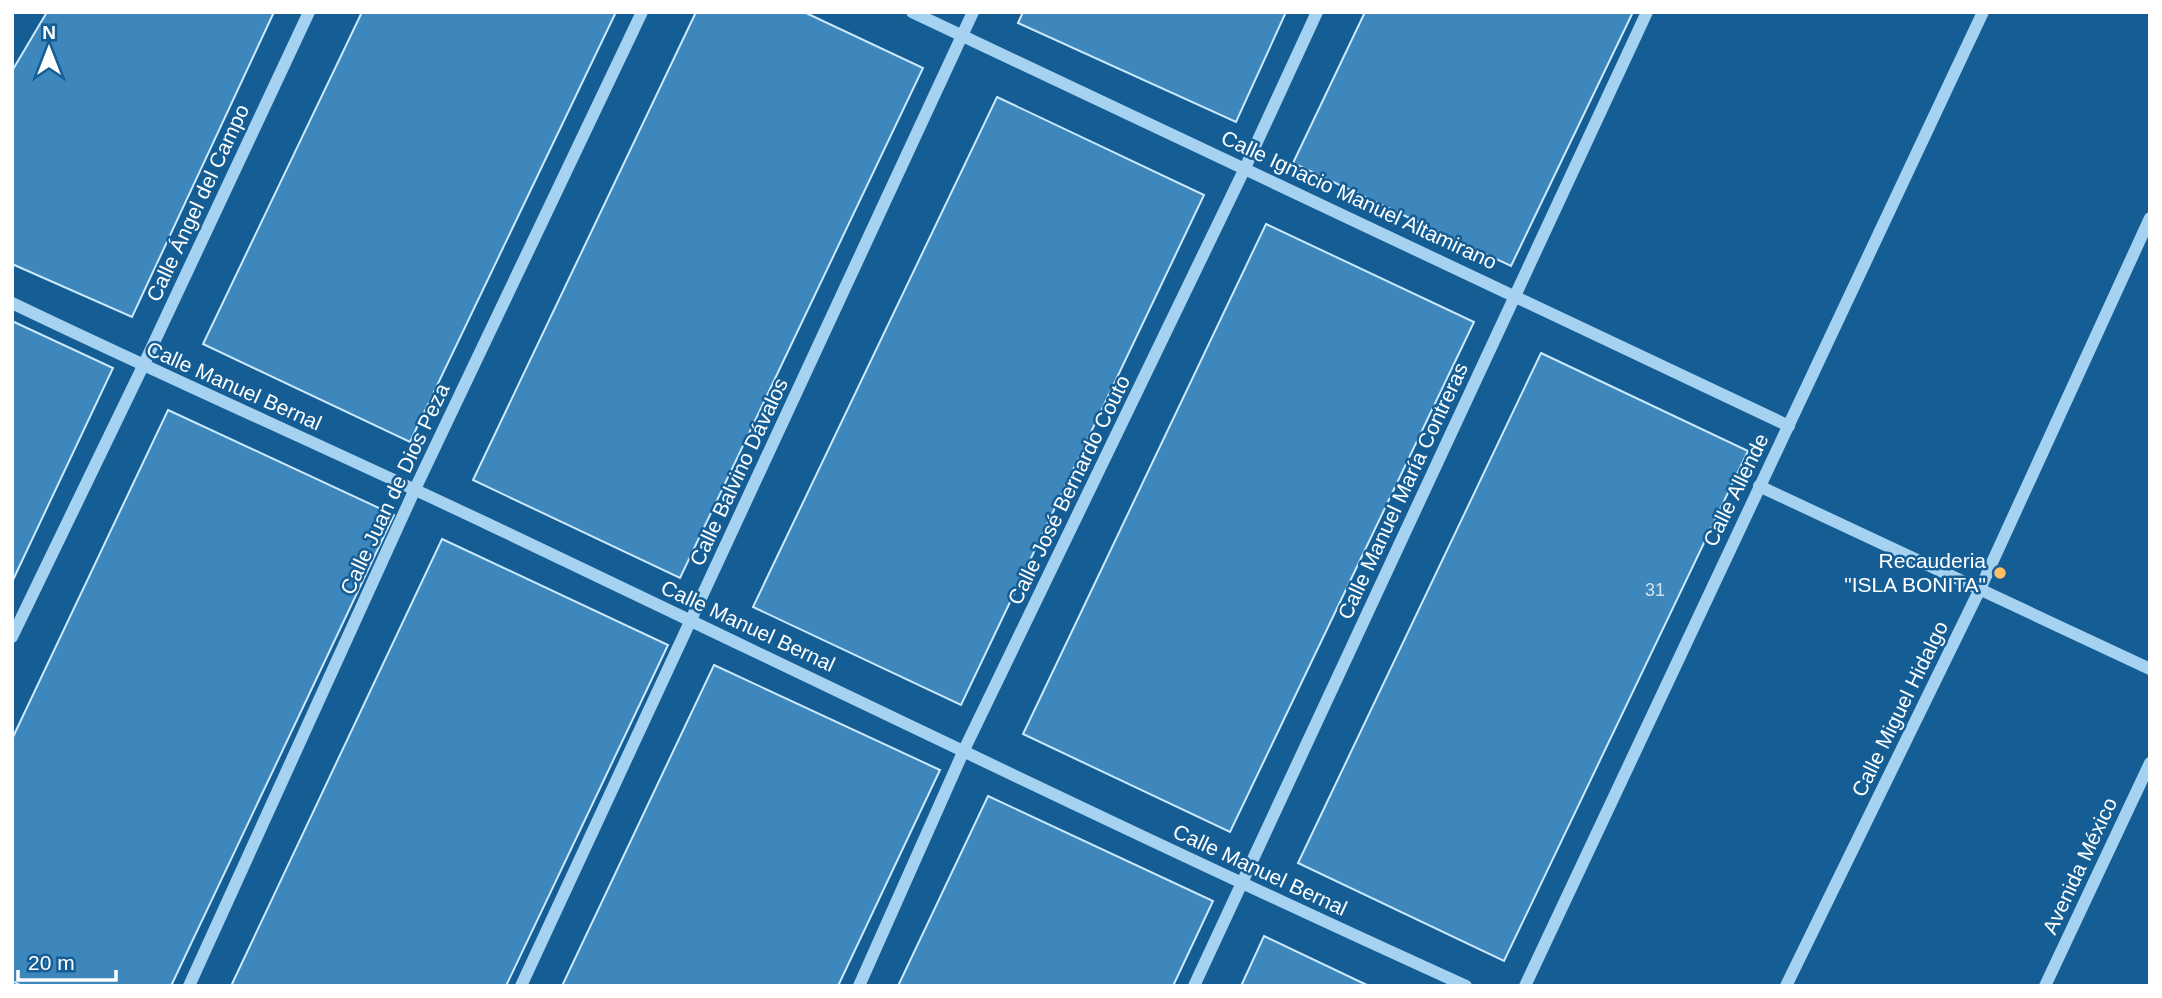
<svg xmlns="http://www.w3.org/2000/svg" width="2162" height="998" font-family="Arial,sans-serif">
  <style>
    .building { fill: #3d87bd; stroke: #cde9fc; stroke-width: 2 }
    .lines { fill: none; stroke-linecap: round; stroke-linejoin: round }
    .minor { stroke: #a6d2f2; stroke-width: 12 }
    .poi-dot { fill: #ffbf66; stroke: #155e95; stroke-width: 2.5 }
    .labels { text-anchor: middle; stroke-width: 5; stroke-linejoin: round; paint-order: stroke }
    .number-label { font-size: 18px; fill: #cee1ee }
    .street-label { font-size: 21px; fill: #fff; stroke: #155e95 }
    .poi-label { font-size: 21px; fill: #fff; stroke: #155e95; text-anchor: end }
  </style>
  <rect width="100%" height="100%" fill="#155e95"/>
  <g class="building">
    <polygon points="47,12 274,12 132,317 12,264 12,71"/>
    <polygon points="362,12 616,12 410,442 203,344"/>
    <polygon points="696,12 804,12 923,68 680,578 473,480"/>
    <polygon points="1023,12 1286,12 1236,122 1018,23"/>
    <polygon points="1365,12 1633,12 1511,266 1293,163"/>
    <polygon points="997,97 1204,195 961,705 753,607"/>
    <polygon points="1266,224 1474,322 1230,832 1023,734"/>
    <polygon points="12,321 113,368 12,582"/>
    <polygon points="1541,353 1748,451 1504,961 1298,863"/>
    <polygon points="168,410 394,515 171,986 22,986 12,981 12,739"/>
    <polygon points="442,539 668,645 506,986 231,986"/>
    <polygon points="714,665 940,770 838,986 562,986"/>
    <polygon points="988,796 1213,901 1173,986 898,986"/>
    <polygon points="1264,936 1369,986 1241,986"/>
  </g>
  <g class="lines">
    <g class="minor">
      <polyline points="912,12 1789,426"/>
      <path d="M12 303C170 379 330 449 488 524 814 679 1137 837 1466 986"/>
      <polyline points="1759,486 2150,669"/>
      <polyline points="12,637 143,366 309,12"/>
      <polyline points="189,986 415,489 642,12"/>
      <polyline points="521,986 973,12"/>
      <polyline points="859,986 964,750 1245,168 1317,12"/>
      <polyline points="1194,986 1647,12"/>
      <polyline points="1525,986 1983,12"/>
      <polyline points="1786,986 1980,589 2150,218"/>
      <polyline points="2045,986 2150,763"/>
    </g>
  </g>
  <circle class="poi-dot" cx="2000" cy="573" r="7"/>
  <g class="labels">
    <g class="number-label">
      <text x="1655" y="596">31</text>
    </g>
    <g class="street-label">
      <text transform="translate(1359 200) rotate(25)" y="7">Calle Ignacio Manuel Altamirano</text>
      <text transform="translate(198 203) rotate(-65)" y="7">Calle Ángel del Campo</text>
      <text transform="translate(234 386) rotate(24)" y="7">Calle Manuel Bernal</text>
      <text transform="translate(739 472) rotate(-65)" y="7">Calle Balvino Dávalos</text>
      <text transform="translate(395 489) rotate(-65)" y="7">Calle Juan de Dios Peza</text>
      <text transform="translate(1069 490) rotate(-64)" y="7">Calle José Bernardo Couto</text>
      <text transform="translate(1736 490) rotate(-64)" y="7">Calle Allende</text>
      <text transform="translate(1403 491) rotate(-65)" y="7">Calle Manuel María Contreras</text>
      <text transform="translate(748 626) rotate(25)" y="7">Calle Manuel Bernal</text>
      <text transform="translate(1900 709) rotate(-64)" y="7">Calle Miguel Hidalgo</text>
      <text transform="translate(2080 866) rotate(-65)" y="7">Avenida México</text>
      <text transform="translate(1260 870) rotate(25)" y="7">Calle Manuel Bernal</text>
    </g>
    <g class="poi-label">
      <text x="1986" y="568">Recauderia<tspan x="1986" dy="24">"ISLA BONITA"</tspan></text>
    </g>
  </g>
  <rect width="2162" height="998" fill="none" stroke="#ffffff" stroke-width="28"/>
  <g transform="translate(49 49)" stroke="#155e95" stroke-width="5" paint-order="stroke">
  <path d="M0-5L12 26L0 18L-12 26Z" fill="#ffffff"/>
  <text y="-10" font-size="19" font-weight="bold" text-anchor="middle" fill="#ffffff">N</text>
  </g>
  <path d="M18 970v10h98v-10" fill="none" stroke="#ffffff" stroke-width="3.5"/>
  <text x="28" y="970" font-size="21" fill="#ffffff" stroke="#155e95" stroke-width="5" paint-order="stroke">20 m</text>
</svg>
